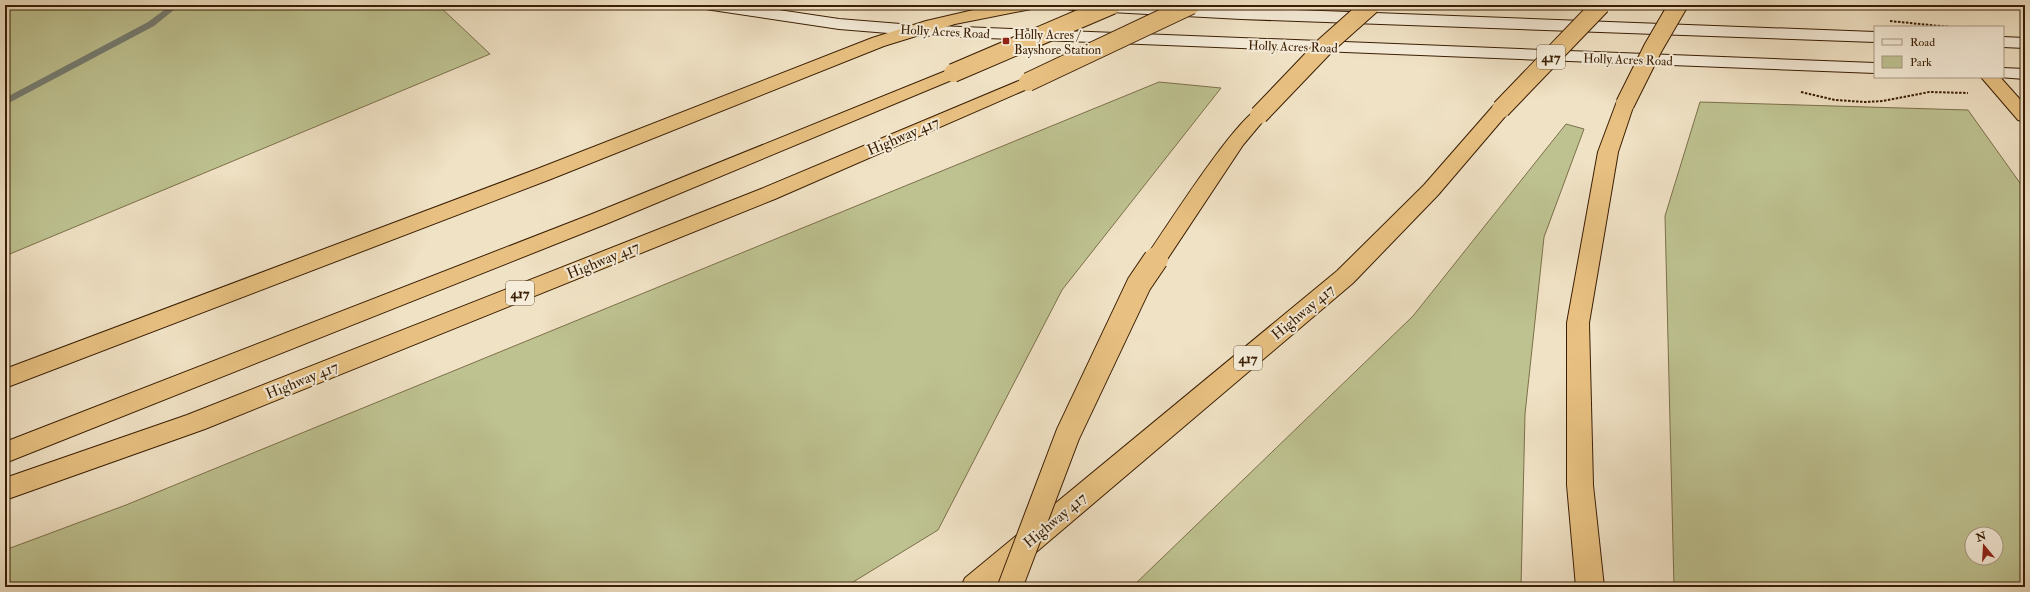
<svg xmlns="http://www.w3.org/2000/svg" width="2030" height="592" font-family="'IM FELL Double Pica',serif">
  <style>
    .green { fill: #bec291; stroke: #7c704a; fill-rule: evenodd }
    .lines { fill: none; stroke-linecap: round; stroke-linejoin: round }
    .stream { fill: #757d73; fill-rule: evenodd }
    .secondary-casing { stroke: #3a1e03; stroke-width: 2 }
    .motorway-casing { stroke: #3a1e03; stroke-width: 2 }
    .path { stroke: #3a1e03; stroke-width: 2; stroke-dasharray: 2.5 1.5; stroke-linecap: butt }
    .secondary { fill: #f5ecd9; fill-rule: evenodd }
    .motorway { fill: #e8c182; fill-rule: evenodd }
    .motorway-bridge-far1-casing { stroke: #3a1e03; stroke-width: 20; stroke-linecap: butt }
    .motorway-bridge-casing { stroke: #3a1e03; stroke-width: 26; stroke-linecap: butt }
    .motorway-bridge-far1 { stroke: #e8c182; stroke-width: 18 }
    .motorway-bridge { stroke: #e8c182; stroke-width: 24 }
    .poi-dot { fill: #8f2418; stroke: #f5ecd9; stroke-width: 1.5 }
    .labels { text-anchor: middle; stroke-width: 4; stroke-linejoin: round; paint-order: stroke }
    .far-street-label { font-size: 13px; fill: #3a1e03; stroke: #f5ecd9 }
    .far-poi-label { font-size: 13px; fill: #3a1e03; stroke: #f5ecd9; text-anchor: start }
    .shield { fill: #f5ecd9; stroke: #725c43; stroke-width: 1 }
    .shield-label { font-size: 14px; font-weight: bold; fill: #3a1e03 }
    .street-label { font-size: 15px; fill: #3a1e03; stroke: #f5ecd9 }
  </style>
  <rect width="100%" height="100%" fill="#f0e2c5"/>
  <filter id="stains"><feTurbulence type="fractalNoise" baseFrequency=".005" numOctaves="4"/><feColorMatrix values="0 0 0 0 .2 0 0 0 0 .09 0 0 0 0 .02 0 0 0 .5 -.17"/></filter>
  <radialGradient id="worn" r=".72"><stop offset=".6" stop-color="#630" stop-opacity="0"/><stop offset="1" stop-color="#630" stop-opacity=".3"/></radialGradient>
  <g class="green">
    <polygon points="5,5 438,5 490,54 5,256"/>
    <polygon points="1159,82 1221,88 1062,290 938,530 845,587 5,587 5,550 126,505"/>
    <path d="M1700 102 1968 110 2025 190V587H1674L1665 216ZM1972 534H1996V558H1972Z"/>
    <polygon points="1566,124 1584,129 1544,237 1525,414 1521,587 1132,587 1413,316"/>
  </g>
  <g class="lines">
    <polygon class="stream" points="171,5 180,5 154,26 5,105 5,98 148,22"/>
    <g class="secondary-casing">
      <g id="secondary">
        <polygon points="704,5 745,5 839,19 913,25 1875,63 1875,73 913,35 839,29 712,10 706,9"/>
        <polygon points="1065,5 1166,5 1875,32 1875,42 1241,19 1073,10 1067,9"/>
        <polygon points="2003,37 2025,38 2025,48 2003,47"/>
        <polygon points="2003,68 2025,69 2025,79 1998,77 2003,77"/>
      </g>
    </g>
    <g class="motorway-casing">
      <g id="motorway">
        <polygon points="995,5 1033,5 1031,9 955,24 884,46 551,179 5,388 5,369 537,169 872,38 926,21"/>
        <polygon points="953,68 959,69 962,73 959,77 606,224 5,463 5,442 592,214"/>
        <polygon points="1028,77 1034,78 1037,82 1034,86 775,199 205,429 5,500 5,478 187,415 761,189"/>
        <polygon points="1981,77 2000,77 2025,105 2025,122 2018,120"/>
        <polygon points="1625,98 1632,100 1634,104 1618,152 1589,323 1593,485 1604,587 1576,587 1567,485 1567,323 1598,152 1616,104 1618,100"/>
        <polygon points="1501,103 1508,105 1510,109 1508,113 1438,195 1353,283 995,587 961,587 965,578 1337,271 1424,185 1494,105"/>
        <path d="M1259 109 1266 111 1268 115 1243 145 1164 264 1156 267 1148 264 1145 259 1148 254C1165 229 1238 115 1259 109Z"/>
      </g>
    </g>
    <g class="path">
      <polyline points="5,6 8,5"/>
      <polyline points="1890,21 1950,27"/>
      <polyline points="1801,92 1835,100 1865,102 1883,101 1929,92 1968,93"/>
    </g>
    <use href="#secondary" class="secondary"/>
    <use href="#motorway" class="motorway"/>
    <g class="motorway-bridge-far1-casing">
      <g id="motorway-bridge-far1">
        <polyline points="953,73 1112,5"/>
        <polyline points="1028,82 1191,5"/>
        <polyline points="1625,104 1653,48 1678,5"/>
        <polyline points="1501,109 1601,5"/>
        <polyline points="1259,115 1325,46 1371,5"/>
      </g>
    </g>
    <g class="motorway-bridge-casing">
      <polyline id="motorway-bridge" points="1010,587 1068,434 1139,284 1156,259"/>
    </g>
    <use href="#motorway-bridge-far1" class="motorway-bridge-far1"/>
    <use href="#motorway-bridge" class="motorway-bridge"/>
  </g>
  <rect class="poi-dot" x="1002" y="37" width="8" height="8" rx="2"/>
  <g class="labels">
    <g class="far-street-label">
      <text transform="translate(945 31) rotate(3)" y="5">Holly Acres Road</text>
      <text transform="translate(1293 46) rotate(2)" y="5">Holly Acres Road</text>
      <text transform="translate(1628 59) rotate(2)" y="5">Holly Acres Road</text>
    </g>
    <g class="far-poi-label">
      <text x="1014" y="39">Holly Acres /<tspan x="1014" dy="15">Bayshore Station</tspan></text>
    </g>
    <g class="shield">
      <rect x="1537" y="45" width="28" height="24" rx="3"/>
      <rect x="506" y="281" width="28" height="24" rx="3"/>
      <rect x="1234" y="346" width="28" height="24" rx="3"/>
    </g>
    <g class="shield-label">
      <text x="1551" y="62">417</text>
      <text x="520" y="298">417</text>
      <text x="1248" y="363">417</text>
    </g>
    <g class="street-label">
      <text transform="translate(903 136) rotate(-23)" y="5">Highway 417</text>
      <text transform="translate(603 260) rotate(-22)" y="5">Highway 417</text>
      <text transform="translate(1303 312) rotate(-40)" y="5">Highway 417</text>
      <text transform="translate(302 380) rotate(-22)" y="5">Highway 417</text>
      <text transform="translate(1055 520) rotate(-40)" y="5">Highway 417</text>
    </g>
  </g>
  <rect width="2030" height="592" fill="none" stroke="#f0e2c5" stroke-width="20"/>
  <rect x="6" y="6" width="2018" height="580" fill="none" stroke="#3a1e03" stroke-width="2"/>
  <rect x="10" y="10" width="2010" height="572" fill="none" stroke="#3a1e03"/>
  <rect x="1874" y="26" width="130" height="52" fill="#f5ecd9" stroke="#aa9a83"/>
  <rect x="1882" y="39" width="20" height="6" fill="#f5ecd9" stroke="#aa9a83"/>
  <text x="1910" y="46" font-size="12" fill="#3a1e03">Road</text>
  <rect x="1882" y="56" width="20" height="12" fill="#bec291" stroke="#aa9a83"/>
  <text x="1910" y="66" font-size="12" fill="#3a1e03">Park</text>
  <g transform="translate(1984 546) rotate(342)"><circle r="19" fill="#f5ecd9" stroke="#aa9a83"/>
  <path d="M0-3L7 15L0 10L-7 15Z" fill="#8f2418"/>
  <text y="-6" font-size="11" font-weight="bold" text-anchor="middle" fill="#3a1e03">N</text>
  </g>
  <rect width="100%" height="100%" filter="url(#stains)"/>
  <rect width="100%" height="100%" fill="url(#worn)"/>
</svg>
